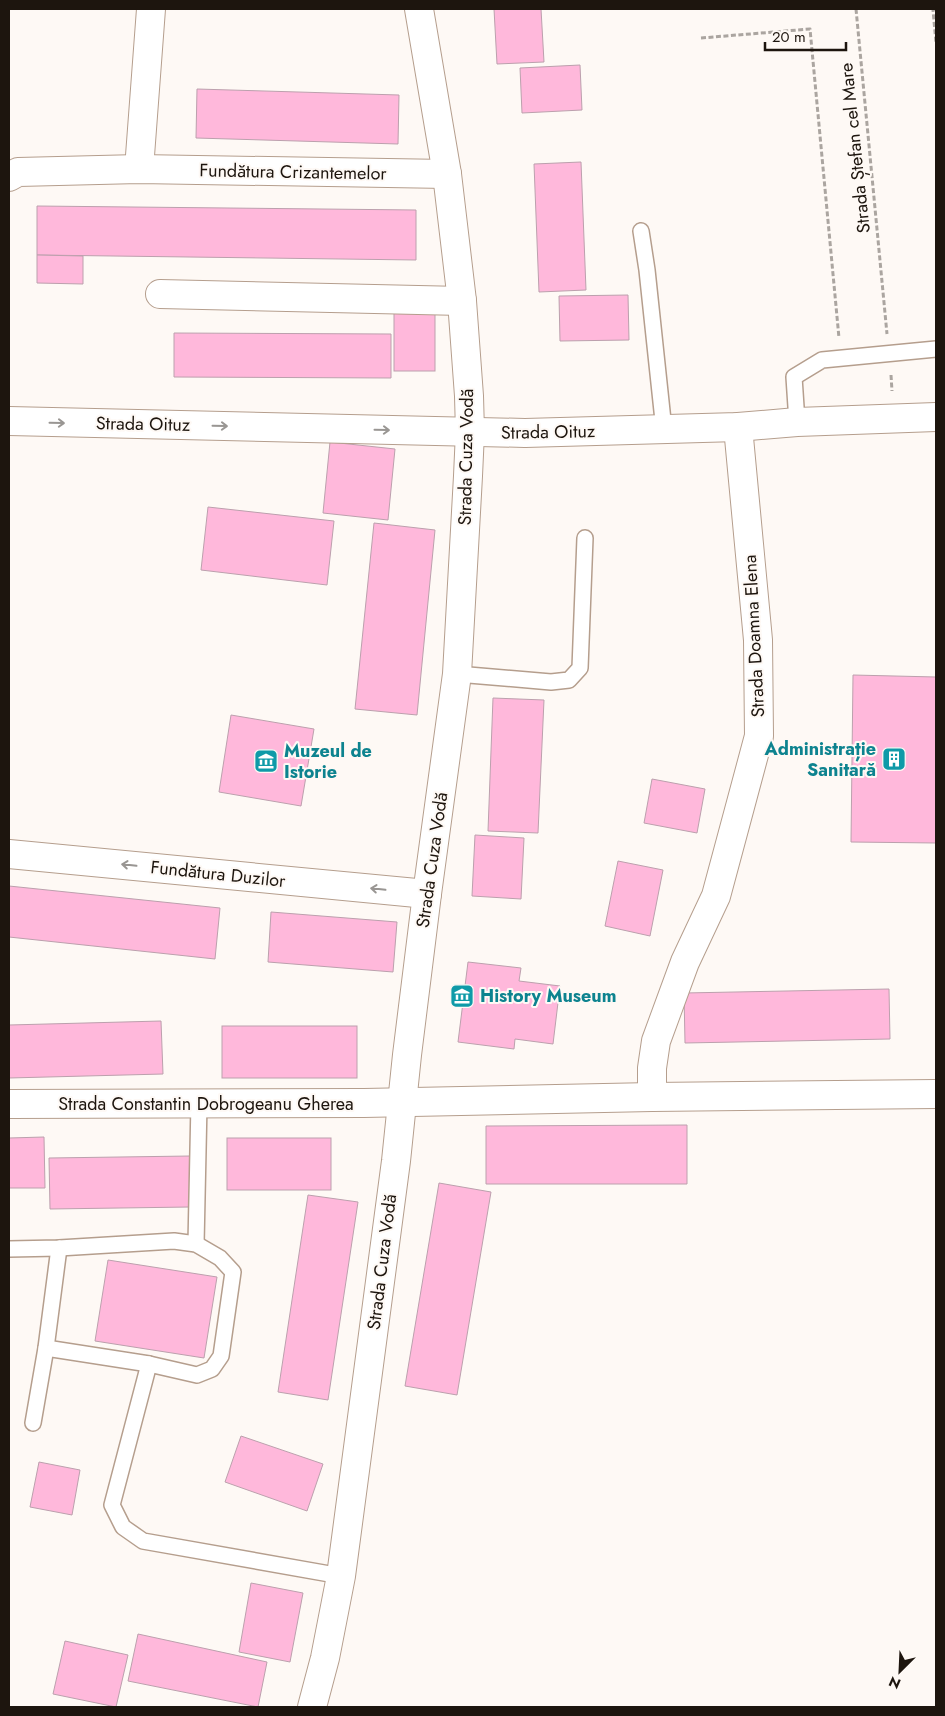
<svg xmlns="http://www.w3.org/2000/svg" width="945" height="1716" font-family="Jost,sans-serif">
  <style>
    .building { fill: #ffb8db; stroke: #bca0ad }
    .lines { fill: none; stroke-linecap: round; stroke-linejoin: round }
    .service-casing { stroke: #b59e8d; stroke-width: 18 }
    .minor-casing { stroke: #b59e8d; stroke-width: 30 }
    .path { stroke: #aba5a0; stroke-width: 3; stroke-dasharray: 5 2.5; stroke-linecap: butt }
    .service { stroke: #fff; stroke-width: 15 }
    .minor { stroke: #fff; stroke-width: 28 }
    .oneway { stroke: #999693 }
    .labels { text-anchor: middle; stroke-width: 4; stroke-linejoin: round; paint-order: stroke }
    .street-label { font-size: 18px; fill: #1d150e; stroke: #fef9f5 }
    .culture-label { font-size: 18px; font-weight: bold; fill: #0d838f; stroke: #fef9f5; text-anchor: start }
  </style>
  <rect width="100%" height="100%" fill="#fef9f5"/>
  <g class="building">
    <polygon points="494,9 541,9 544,62 497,64"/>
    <polygon points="580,65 582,110 522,113 520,68"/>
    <polygon points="197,89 399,95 398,144 196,138"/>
    <polygon points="581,162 586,290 539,292 534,164"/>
    <polygon points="37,206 416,210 416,260 37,255"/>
    <polygon points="37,255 83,256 83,284 37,283"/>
    <polygon points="628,295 629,340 560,341 559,296"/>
    <rect x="394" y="308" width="41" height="63"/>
    <polygon points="174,333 391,334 391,378 174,377"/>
    <polygon points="330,442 395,449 388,520 323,513"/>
    <polygon points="208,507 334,521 327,585 201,570"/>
    <polygon points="374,523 435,530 417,715 355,709"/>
    <polygon points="853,675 936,677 936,843 851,842"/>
    <polygon points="493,698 544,700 538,833 488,831"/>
    <polygon points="231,715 314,729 301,806 219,792"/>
    <polygon points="652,779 705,789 697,833 644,823"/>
    <polygon points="475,835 524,838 521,899 472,896"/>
    <polygon points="618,861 663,870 650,936 605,926"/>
    <polygon points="9,886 220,908 215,959 9,937"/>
    <polygon points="271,912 397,922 393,972 268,962"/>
    <polygon points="468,962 521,968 519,981 560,986 553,1044 515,1039 514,1049 458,1042"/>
    <polygon points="889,989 890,1039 685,1043 684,993"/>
    <polygon points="161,1021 163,1074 9,1078 9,1025"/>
    <rect x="222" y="1026" width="135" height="52"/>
    <polygon points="687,1125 687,1184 486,1184 486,1126"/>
    <polygon points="44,1137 45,1188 9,1188 9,1138"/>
    <rect x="227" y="1138" width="104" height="52"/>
    <polygon points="190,1156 190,1207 50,1209 49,1158"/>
    <polygon points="439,1183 491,1192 457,1395 405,1386"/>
    <polygon points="308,1195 358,1202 328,1400 278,1392"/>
    <polygon points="108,1260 217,1277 204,1358 95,1341"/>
    <polygon points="241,1436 323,1464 307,1511 225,1482"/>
    <polygon points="39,1462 80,1470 72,1515 30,1507"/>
    <polygon points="251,1583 303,1593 290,1662 239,1652"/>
    <polygon points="138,1634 267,1662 258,1707 128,1681"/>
    <polygon points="65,1641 128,1655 116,1707 53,1694"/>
  </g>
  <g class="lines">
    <g class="service-casing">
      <g id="service">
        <polyline points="641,231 647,270 664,430"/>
        <polyline points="797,422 794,377 822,360 936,349"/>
        <polyline points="457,674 551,682 569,680 580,668 585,538"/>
        <polyline points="196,1244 199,1103"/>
        <polyline points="9,1249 59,1248 174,1241 196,1244 220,1258 233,1272 221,1356 212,1369 197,1375 149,1364 46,1348"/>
        <polyline points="149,1364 112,1505 123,1527 143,1541 341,1576"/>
        <polyline points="33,1423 46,1348 59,1248"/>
      </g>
    </g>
    <g class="minor-casing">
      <g id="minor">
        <polyline points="139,169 151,9"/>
        <polyline points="9,177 18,172 139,169 447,174"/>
        <polyline points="160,294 462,301"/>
        <polyline points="9,421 525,433 738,427 797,422 936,417"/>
        <polyline points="9,854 427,894"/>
        <polyline points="652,1097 652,1068 656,1041 685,962 716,896 759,736 758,640 738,427"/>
        <polyline points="9,1104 364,1103 652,1097 936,1094"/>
        <polyline points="312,1707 325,1658 341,1576 396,1161 407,1055 427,894 457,674 468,476 470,432 469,396 462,301 447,174 419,9"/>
      </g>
    </g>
    <g class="path">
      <polyline points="856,9 887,334"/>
      <polyline points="936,9 933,10 936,43"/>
      <polyline points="701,38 810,29 839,338"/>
      <polyline points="891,375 892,391"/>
    </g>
    <use href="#service" class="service"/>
    <use href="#minor" class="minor"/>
  </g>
  <defs><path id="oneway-shaft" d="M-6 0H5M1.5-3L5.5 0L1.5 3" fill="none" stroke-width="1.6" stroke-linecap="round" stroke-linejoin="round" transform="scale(1.25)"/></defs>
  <g class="oneway">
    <use href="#oneway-shaft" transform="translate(57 423) rotate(1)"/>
    <use href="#oneway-shaft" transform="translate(220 426) rotate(1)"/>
    <use href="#oneway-shaft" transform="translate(382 430) rotate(1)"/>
    <use href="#oneway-shaft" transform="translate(129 865) rotate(-174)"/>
    <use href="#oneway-shaft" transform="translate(378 889) rotate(-174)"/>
  </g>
  <defs>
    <g id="building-square" transform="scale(1.25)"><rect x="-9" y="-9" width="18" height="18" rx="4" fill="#0f9aa8" stroke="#fef9f5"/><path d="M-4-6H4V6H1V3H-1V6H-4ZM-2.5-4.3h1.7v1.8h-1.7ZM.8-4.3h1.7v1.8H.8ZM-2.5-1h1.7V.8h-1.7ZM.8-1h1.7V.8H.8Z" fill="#fff"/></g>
    <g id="museum-square" transform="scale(1.25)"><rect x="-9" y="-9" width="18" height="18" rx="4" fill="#0f9aa8" stroke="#fef9f5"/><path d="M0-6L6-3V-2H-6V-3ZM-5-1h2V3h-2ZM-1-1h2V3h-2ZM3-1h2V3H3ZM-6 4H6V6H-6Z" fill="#fff"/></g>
  </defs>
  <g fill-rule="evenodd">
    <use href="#building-square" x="894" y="759"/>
    <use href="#museum-square" x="266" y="761"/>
    <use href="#museum-square" x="462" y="996"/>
  </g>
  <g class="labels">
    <g class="street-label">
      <text transform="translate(855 148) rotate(-96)" y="6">Strada Ștefan cel Mare</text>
      <text transform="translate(293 172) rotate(1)" y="6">Fundătura Crizantemelor</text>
      <text transform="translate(143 424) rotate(1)" y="6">Strada Oituz</text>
      <text transform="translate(548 432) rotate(-1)" y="6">Strada Oituz</text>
      <text transform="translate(466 457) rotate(-89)" y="6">Strada Cuza Vodă</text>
      <text transform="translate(754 636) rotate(-93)" y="6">Strada Doamna Elena</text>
      <text transform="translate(432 860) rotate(-82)" y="6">Strada Cuza Vodă</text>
      <text transform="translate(218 874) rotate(6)" y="6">Fundătura Duzilor</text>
      <text x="206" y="1110">Strada Constantin Dobrogeanu Gherea</text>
      <text transform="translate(382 1262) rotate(-83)" y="6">Strada Cuza Vodă</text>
    </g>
    <g class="culture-label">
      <text x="876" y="755" text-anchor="end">Administrație<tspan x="876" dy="21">Sanitară</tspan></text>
      <text x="284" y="757">Muzeul de<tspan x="284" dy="21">Istorie</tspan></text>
      <text x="480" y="1002">History Museum</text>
    </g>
  </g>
  <rect width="945" height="1716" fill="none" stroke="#1d150e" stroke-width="20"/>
  <g transform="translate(900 1671) rotate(204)" stroke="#fef9f5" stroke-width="4" paint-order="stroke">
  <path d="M0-4L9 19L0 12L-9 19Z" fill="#1d150e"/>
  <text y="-8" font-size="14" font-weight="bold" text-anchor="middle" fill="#1d150e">N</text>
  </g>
  <path d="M765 42v8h81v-8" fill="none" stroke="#1d150e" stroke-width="2.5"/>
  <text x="772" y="42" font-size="15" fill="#1d150e" stroke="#fef9f5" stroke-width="4" paint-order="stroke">20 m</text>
</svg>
